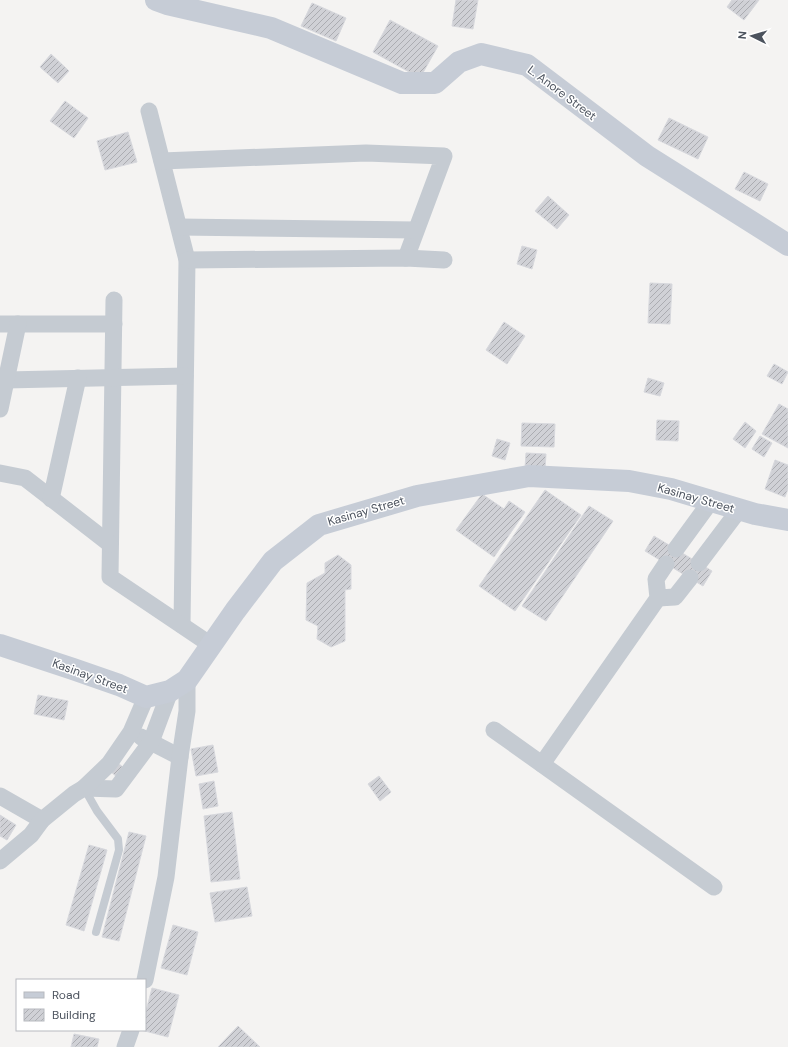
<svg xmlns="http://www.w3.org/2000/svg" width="788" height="1047" font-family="'DM Sans',sans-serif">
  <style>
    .building { fill: url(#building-hatch); stroke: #d7d8dd }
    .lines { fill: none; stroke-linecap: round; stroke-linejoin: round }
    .lane { stroke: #c5cbd2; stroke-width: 8 }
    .street { stroke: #c5cbd2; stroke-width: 17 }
    .secondary { stroke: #c6ccd6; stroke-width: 22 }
    .labels { text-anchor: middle; stroke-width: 3; stroke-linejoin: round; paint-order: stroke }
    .street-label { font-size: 12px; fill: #4c535e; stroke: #fff }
  </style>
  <defs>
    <pattern id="building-hatch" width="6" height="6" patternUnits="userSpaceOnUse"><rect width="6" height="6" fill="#d0d1d6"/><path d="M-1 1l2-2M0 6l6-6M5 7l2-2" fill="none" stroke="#abacb1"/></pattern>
  </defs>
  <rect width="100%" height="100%" fill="#f4f3f2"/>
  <g class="building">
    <polygon points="456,0 478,0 473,29 452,26"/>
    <polygon points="732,0 759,0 744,20 727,7"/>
    <polygon points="312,3 346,18 336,41 301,26"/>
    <polygon points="390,20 438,46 420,78 373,52"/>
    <polygon points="51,54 69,71 58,83 40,67"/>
    <polygon points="65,101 88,118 74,138 50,121"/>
    <polygon points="669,118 708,137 698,159 658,140"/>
    <polygon points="128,132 137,162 105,170 97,141"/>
    <polygon points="744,172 768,184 760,201 735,189"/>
    <polygon points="548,196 569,215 557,229 535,211"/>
    <polygon points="522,246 537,250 532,269 517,264"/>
    <polygon points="650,283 672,284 670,324 648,323"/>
    <polygon points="504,322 525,336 507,364 486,350"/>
    <polygon points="774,364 788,372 782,384 767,376"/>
    <polygon points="648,378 664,383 660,396 644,392"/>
    <polygon points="779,404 788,409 788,448 762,434"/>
    <polygon points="657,420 679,421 678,441 656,440"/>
    <polygon points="745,422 756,431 745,448 733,439"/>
    <polygon points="522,423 555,424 554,447 521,446"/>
    <polygon points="760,436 772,443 764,457 752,449"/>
    <polygon points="497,439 510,443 505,460 492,456"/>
    <polygon points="526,453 546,454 545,469 525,468"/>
    <polygon points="775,460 788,465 788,489 785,497 765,489"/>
    <polygon points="545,490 581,515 515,611 479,586"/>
    <polygon points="482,494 504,509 509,501 525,512 494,557 456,530"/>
    <polygon points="589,506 613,521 546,621 522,606"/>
    <polygon points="654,536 712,571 703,586 645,551"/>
    <polygon points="338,555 351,565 351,589 345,590 345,641 331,647 317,639 318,626 306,620 307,583 325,573 325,563"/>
    <polygon points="38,695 68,701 64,720 34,714"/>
    <polygon points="213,745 218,772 196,776 191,749"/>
    <polygon points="117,762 126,770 118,778 110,771"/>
    <polygon points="379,776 391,792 380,801 368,784"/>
    <polygon points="214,781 218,806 203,809 199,784"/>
    <polygon points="232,812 240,879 211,882 204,816"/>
    <polygon points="0,815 16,825 7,840 0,836"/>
    <polygon points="129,832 146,836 119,941 102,937"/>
    <polygon points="89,845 107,850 84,931 66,925"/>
    <polygon points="247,887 252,916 215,922 210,893"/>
    <polygon points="173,925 198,932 187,975 161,968"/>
    <polygon points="152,988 179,995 168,1037 141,1030 145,1030 145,1015"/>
    <polygon points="238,1026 260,1047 218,1047"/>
    <polygon points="74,1034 99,1039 97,1047 71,1047"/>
  </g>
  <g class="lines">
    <polyline class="lane" points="84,788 97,811 118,839 119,850 96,932"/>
    <g class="street">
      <polyline points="149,111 187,260 182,625"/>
      <polyline points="162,161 366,153 444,156 406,258"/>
      <polyline points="179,227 416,230"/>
      <polyline points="187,260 406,258 444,260"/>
      <polyline points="114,300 110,577 211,645"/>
      <polyline points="0,324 114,324"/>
      <polyline points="6,380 185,376"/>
      <polyline points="0,409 18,324"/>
      <polyline points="0,473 25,478 110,544"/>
      <polyline points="51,499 78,378"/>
      <polyline points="676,549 711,501"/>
      <polyline points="699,563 739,510"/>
      <polyline points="658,598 675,597 690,578"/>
      <polyline points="494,730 714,887"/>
      <polyline points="141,737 180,757"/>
      <polyline points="542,764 658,598 656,579 666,564"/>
      <polyline points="84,788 116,789 151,742 170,691"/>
      <polyline points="0,796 42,820"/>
      <polyline points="0,861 31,835 42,820 74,794 84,788 109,764 131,732 146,697"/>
      <polyline points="145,980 166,877 180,757 187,711 187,680"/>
      <polyline points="125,1047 131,1030"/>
    </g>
    <g class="secondary">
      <polyline points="156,0 167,4 271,28 402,83 435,83 459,62 481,54 527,65 647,156 788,245"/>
      <polyline points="0,645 73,669 119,685 146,697 170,691 187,680 235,611 273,561 319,525 417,496 529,476 629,481 671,489 755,514 788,520"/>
    </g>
  </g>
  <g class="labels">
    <g class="street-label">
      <text transform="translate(562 93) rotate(37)" y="4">L. Anore Street</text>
      <text transform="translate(696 498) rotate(16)" y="4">Kasinay Street</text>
      <text transform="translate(366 511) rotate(-16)" y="4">Kasinay Street</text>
      <text transform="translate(90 676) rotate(20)" y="4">Kasinay Street</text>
    </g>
  </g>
  <rect x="16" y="979" width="130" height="52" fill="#ffffff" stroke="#b7babf"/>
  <rect x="24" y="992" width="20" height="6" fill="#c6ccd6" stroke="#b7babf"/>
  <text x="52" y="999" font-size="12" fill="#4c535e">Road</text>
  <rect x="24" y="1009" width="20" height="12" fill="url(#building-hatch)" stroke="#b7babf"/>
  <text x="52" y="1019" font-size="12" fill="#4c535e">Building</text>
  <g transform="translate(752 36) rotate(275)" stroke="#ffffff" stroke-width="3" paint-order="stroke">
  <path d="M0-3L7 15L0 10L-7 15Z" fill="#4c535e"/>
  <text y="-6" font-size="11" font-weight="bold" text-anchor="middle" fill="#4c535e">N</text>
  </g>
</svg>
